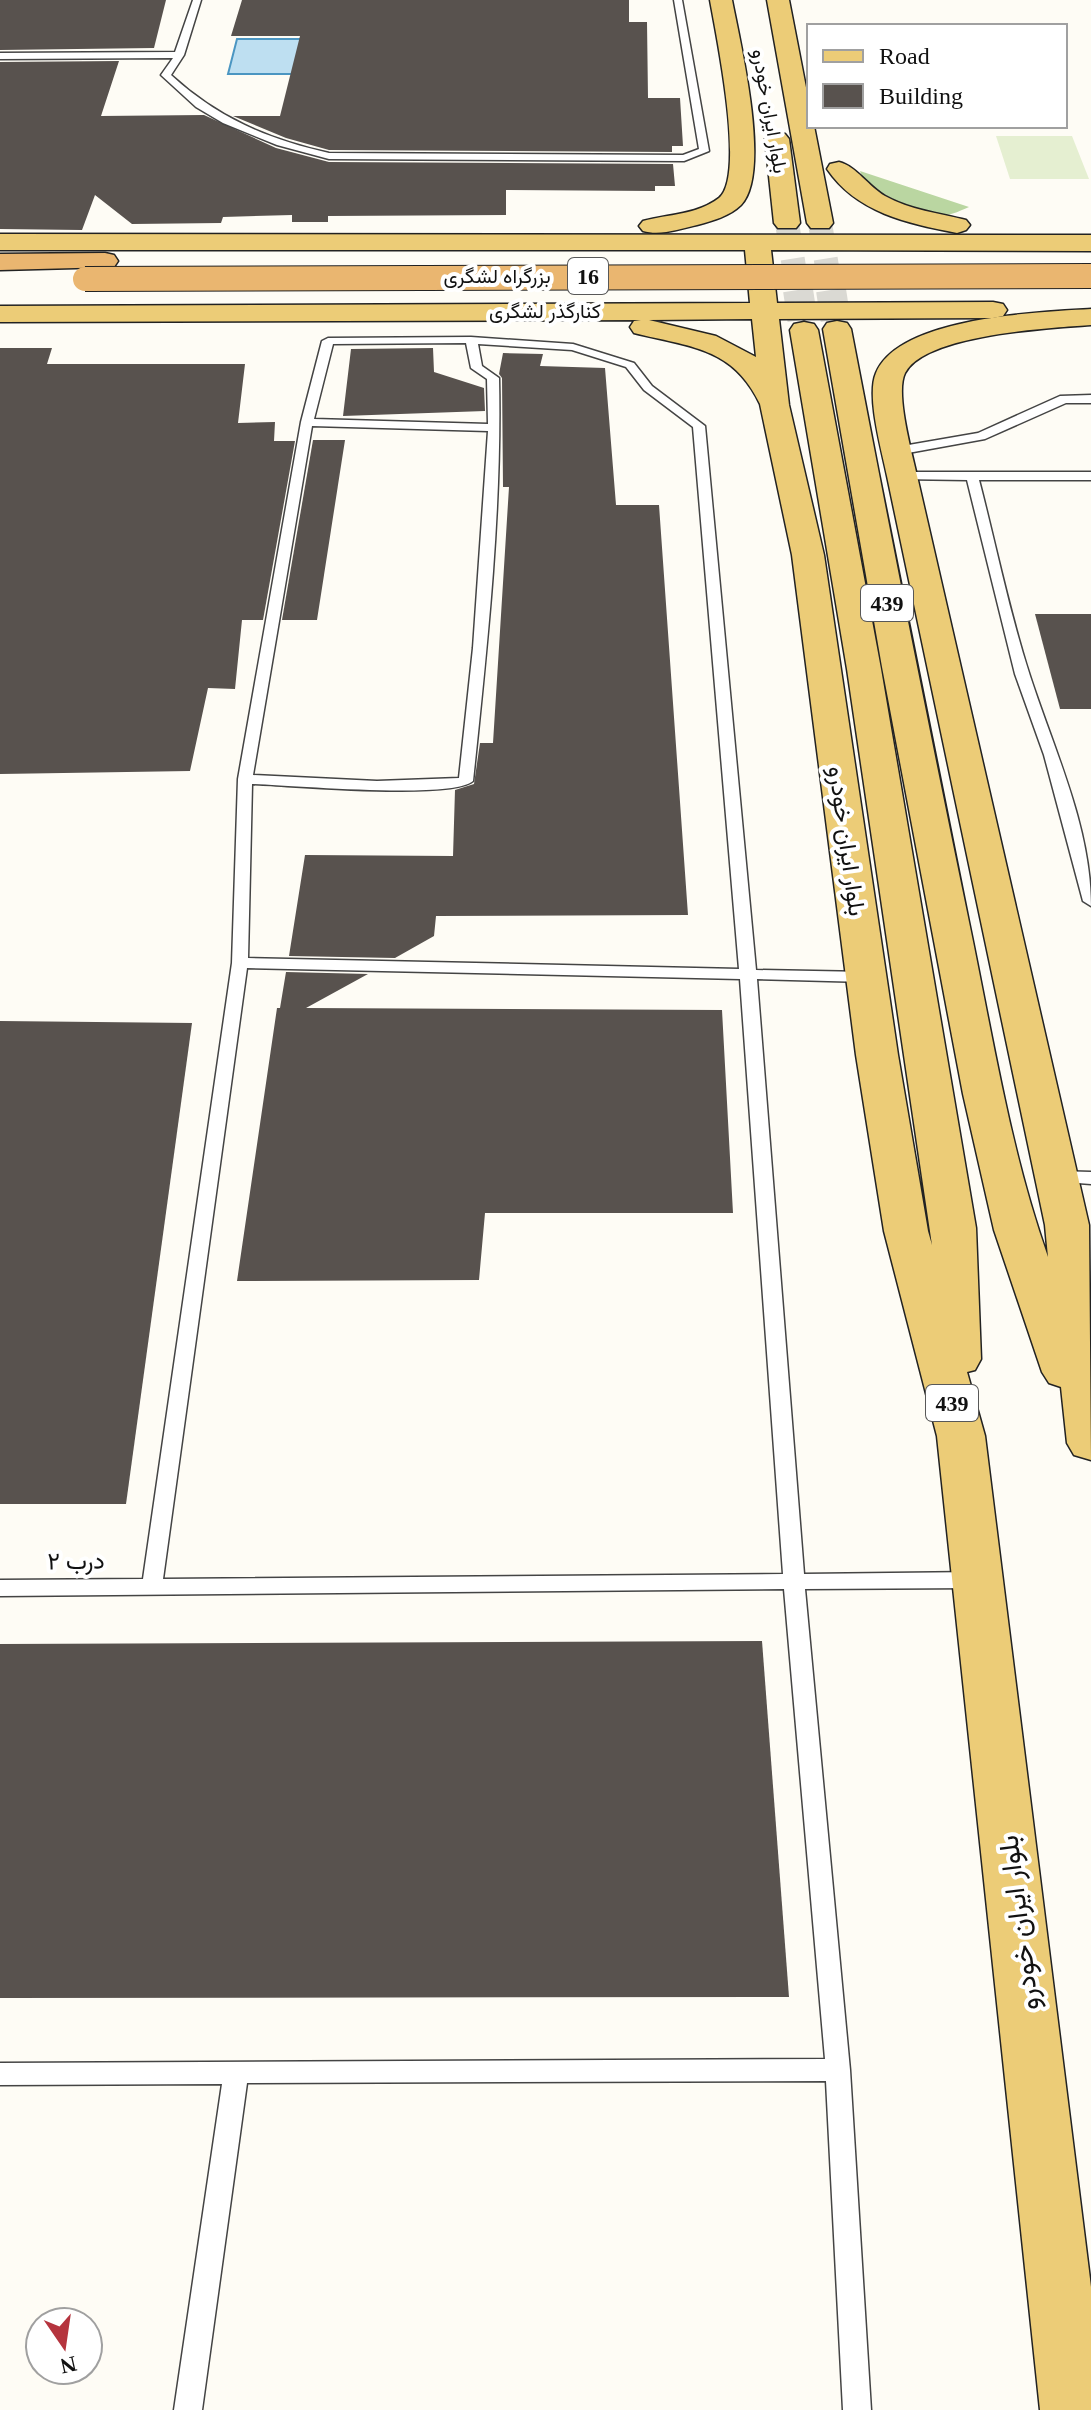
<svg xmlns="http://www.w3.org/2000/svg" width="1091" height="2410" font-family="'Times New Roman',Vazirmatn,serif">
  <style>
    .forest { fill: #bad6a1 }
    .pitch { fill: #e5efd1 }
    .water { fill: #bedff1; stroke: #4b96c2; stroke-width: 2 }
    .building { fill: #58524e }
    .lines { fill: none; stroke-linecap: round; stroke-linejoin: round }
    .primary-tunnel-far1 { stroke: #dad9d3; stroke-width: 24; stroke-dasharray: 24 12; stroke-linecap: butt }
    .primary-tunnel { stroke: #dad9d3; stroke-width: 30; stroke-dasharray: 30 15; stroke-linecap: butt }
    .service-casing { stroke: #444; stroke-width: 3 }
    .primary-casing { stroke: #222; stroke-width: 3 }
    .trunk-casing { stroke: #222; stroke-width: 3 }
    .service { fill: #fff; fill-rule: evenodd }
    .primary { fill: #eccc77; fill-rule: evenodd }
    .trunk { fill: #eab670; fill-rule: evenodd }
    .trunk-bridge-casing { stroke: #222; stroke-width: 26; stroke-linecap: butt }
    .trunk-bridge { stroke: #eab670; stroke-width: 24 }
    .labels { text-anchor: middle; stroke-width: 8; stroke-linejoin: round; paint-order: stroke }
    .far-street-label { font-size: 20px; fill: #111; stroke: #fff }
    .shield { fill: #fff; stroke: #585858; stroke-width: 2 }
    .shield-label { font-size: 22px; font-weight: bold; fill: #111 }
    .street-label { font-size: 24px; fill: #111; stroke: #fff }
    .near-street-label { font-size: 28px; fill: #111; stroke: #fff }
  </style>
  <rect width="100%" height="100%" fill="#fefcf5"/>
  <path class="forest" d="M860 171 969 207C962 210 952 215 944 215 923 214 866 192 860 171Z"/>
  <polygon class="pitch" points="996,136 1072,136 1089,179 1010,179"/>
  <polygon class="water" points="237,39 416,39 411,74 228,74"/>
  <g class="building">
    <polygon points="0,0 166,0 154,48 0,50"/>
    <polygon points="242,0 629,0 629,22 647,22 648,98 680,98 683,146 672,146 672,152 329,150 286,138 233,116 280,116 300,36 231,36"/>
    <polygon points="119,61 101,116 204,115 276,148 329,162 673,164 675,186 655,186 655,191 506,190 506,215 328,216 328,222 292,222 292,215 223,217 221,223 132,224 95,195 82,230 0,229 0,62"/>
    <polygon points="0,348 52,348 47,364 245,364 238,423 275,422 274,441 295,441 263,620 242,620 235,689 208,688 190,771 0,774"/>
    <polygon points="433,348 434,372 484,388 485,411 343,416 351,349"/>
    <polygon points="503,353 543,354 540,366 605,368 616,505 659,505 688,915 436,916 434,936 395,958 289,956 305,855 453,856 455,790 474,784 480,743 493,743 509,487 503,487 502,378 499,374"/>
    <polygon points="313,440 345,440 317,620 282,620"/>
    <polygon points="1035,614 1091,614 1091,709 1060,709"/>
    <polygon points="286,972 368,974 306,1008 722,1010 733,1213 485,1213 479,1280 237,1281 277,1008 280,1008"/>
    <polygon points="0,1021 192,1023 126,1504 0,1504"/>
    <polygon points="762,1641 789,1997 0,1998 0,1644"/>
  </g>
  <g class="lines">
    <g class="primary-tunnel-far1">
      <polyline points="787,223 798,292"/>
      <polyline points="820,223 831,292"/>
    </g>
    <g class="primary-tunnel">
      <polyline points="798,290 804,330"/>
      <polyline points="831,290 837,329"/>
    </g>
    <g class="service-casing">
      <g id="service">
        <path d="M193 0H201L184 55 171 75C218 118 267 139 329 153L683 155 699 149 674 0H682L709 151 684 161 329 159 277 145 223 123 196 107 161 75 173 58 0 59V53L175 52Z"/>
        <path d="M471 337 573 344 634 363 652 386 705 426 756 970 866 972 874 977 866 982 757 979 804 1574 977 1572 984 1575 987 1580 984 1585 977 1588 805 1589 850 2070 871 2410H843L826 2081 247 2083 202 2410H174L222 2084 0 2085V2063L825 2059 784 1589 0 1596V1580L143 1579 232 963 238 779 301 422 322 341 328 338ZM466 343 471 368 487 379 488 424 314 419 333 344ZM478 344 572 350 626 367 644 390 693 427 739 969 248 958 252 784C289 785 452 800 473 781 487 648 502 512 499 378L482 366ZM312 426 488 431 473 648 459 778 377 781 253 775ZM247 968 740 979 783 1574 163 1579Z"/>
        <polygon points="1091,395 1091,403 1066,403 985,439 897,455 891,451 897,447 978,433 1060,396"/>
        <path d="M902 472H1091V480H979C996 545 1009 612 1030 676 1054 750 1091 827 1091 906L1083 901 1044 755 1015 674 967 480 898 479V473Z"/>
        <polygon points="1057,1171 1091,1172 1091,1184 1051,1181 1048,1177"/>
      </g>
    </g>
    <g class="primary-casing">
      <g id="primary">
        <path d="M710 0H732C740 42 772 173 741 205 730 216 712 221 697 225 680 229 660 236 643 231L639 226 643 221C668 214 697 215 719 198 746 176 716 34 710 0Z"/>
        <polygon points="767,0 789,0 809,103 809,126 814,126 833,223 829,228 811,228 807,223"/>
        <polygon points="777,132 785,134 789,139 800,223 796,228 778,228 774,223 765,139 769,134"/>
        <path d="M839 162C856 166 869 187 885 196 910 210 939 213 966 220L970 225 966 230 957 233C907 223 857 213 827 169L830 164Z"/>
        <path d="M0 234 1091 235V251L771 250 777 303 993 302 1003 304 1007 310 1003 316 993 318 779 319 789 405 824 555 898 1055 928 1231 932 1245 847 669 790 330 794 324 804 322 814 324 818 330 881 669 976 1228 981 1359 975 1370 967 1372 985 1436 1091 2287V2410H1040L937 1436 884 1231 856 1055 792 555 760 404C733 347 690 347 634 333L630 327 634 321 641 320 0 322V306L750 303 745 250H0ZM752 319 756 357 716 336 649 320Z"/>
        <path d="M1091 309V325C1051 328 925 334 905 373 895 393 912 453 917 476L1089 1225 1091 1460 1074 1455 1067 1443 1061 1387 1049 1383 1042 1372 994 1230 963 1094 882 667 823 329 827 323 837 321 847 323 851 329C889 527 928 725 969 922 992 1032 1010 1151 1048 1257L1045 1225 887 476C882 451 866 396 876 373 899 317 1039 312 1091 309Z"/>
      </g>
    </g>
    <g class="trunk-casing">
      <polygon id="trunk" points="105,253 114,255 118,261 114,267 0,270 0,254"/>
    </g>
    <use href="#service" class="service"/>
    <use href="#primary" class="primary"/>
    <use href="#trunk" class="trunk"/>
    <g class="trunk-bridge-casing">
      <polyline id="trunk-bridge" points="85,279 1091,276"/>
    </g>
    <use href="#trunk-bridge" class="trunk-bridge"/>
  </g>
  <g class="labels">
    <g class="far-street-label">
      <text transform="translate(770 111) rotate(80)" y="7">بلوار ایران خودرو</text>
      <text x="497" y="283">بزرگراه لشگری</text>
      <text x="545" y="318">کنارگذر لشگری</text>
    </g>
    <g class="shield">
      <rect x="568" y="258" width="40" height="36" rx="6"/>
      <rect x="861" y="585" width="52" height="36" rx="6"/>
      <rect x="926" y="1385" width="52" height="36" rx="6"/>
    </g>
    <g class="shield-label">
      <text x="588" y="284">16</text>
      <text x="887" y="611">439</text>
      <text x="952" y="1411">439</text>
    </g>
    <g class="street-label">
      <text transform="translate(847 841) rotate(82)" y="8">بلوار ایران خودرو</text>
      <text transform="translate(76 1561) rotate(-1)" y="8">درب ۲</text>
    </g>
    <g class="near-street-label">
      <text transform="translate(1018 1923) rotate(-97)" y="10">بلوار ایران خودرو</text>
    </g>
  </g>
  <rect x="807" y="24" width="260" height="104" fill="#ffffff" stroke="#a0a0a0" stroke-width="2"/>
  <rect x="823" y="50" width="40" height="12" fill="#eccc77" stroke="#a0a0a0" stroke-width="2"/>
  <text x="879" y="64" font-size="24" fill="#111111">Road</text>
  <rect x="823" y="84" width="40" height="24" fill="#58524e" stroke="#a0a0a0" stroke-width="2"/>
  <text x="879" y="104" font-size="24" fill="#111111">Building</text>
  <g transform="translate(64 2346) rotate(167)"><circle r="38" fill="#ffffff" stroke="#a0a0a0" stroke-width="2"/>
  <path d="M0-6L14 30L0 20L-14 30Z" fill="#b5343e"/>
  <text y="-12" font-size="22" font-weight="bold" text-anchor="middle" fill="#111111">N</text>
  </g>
</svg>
